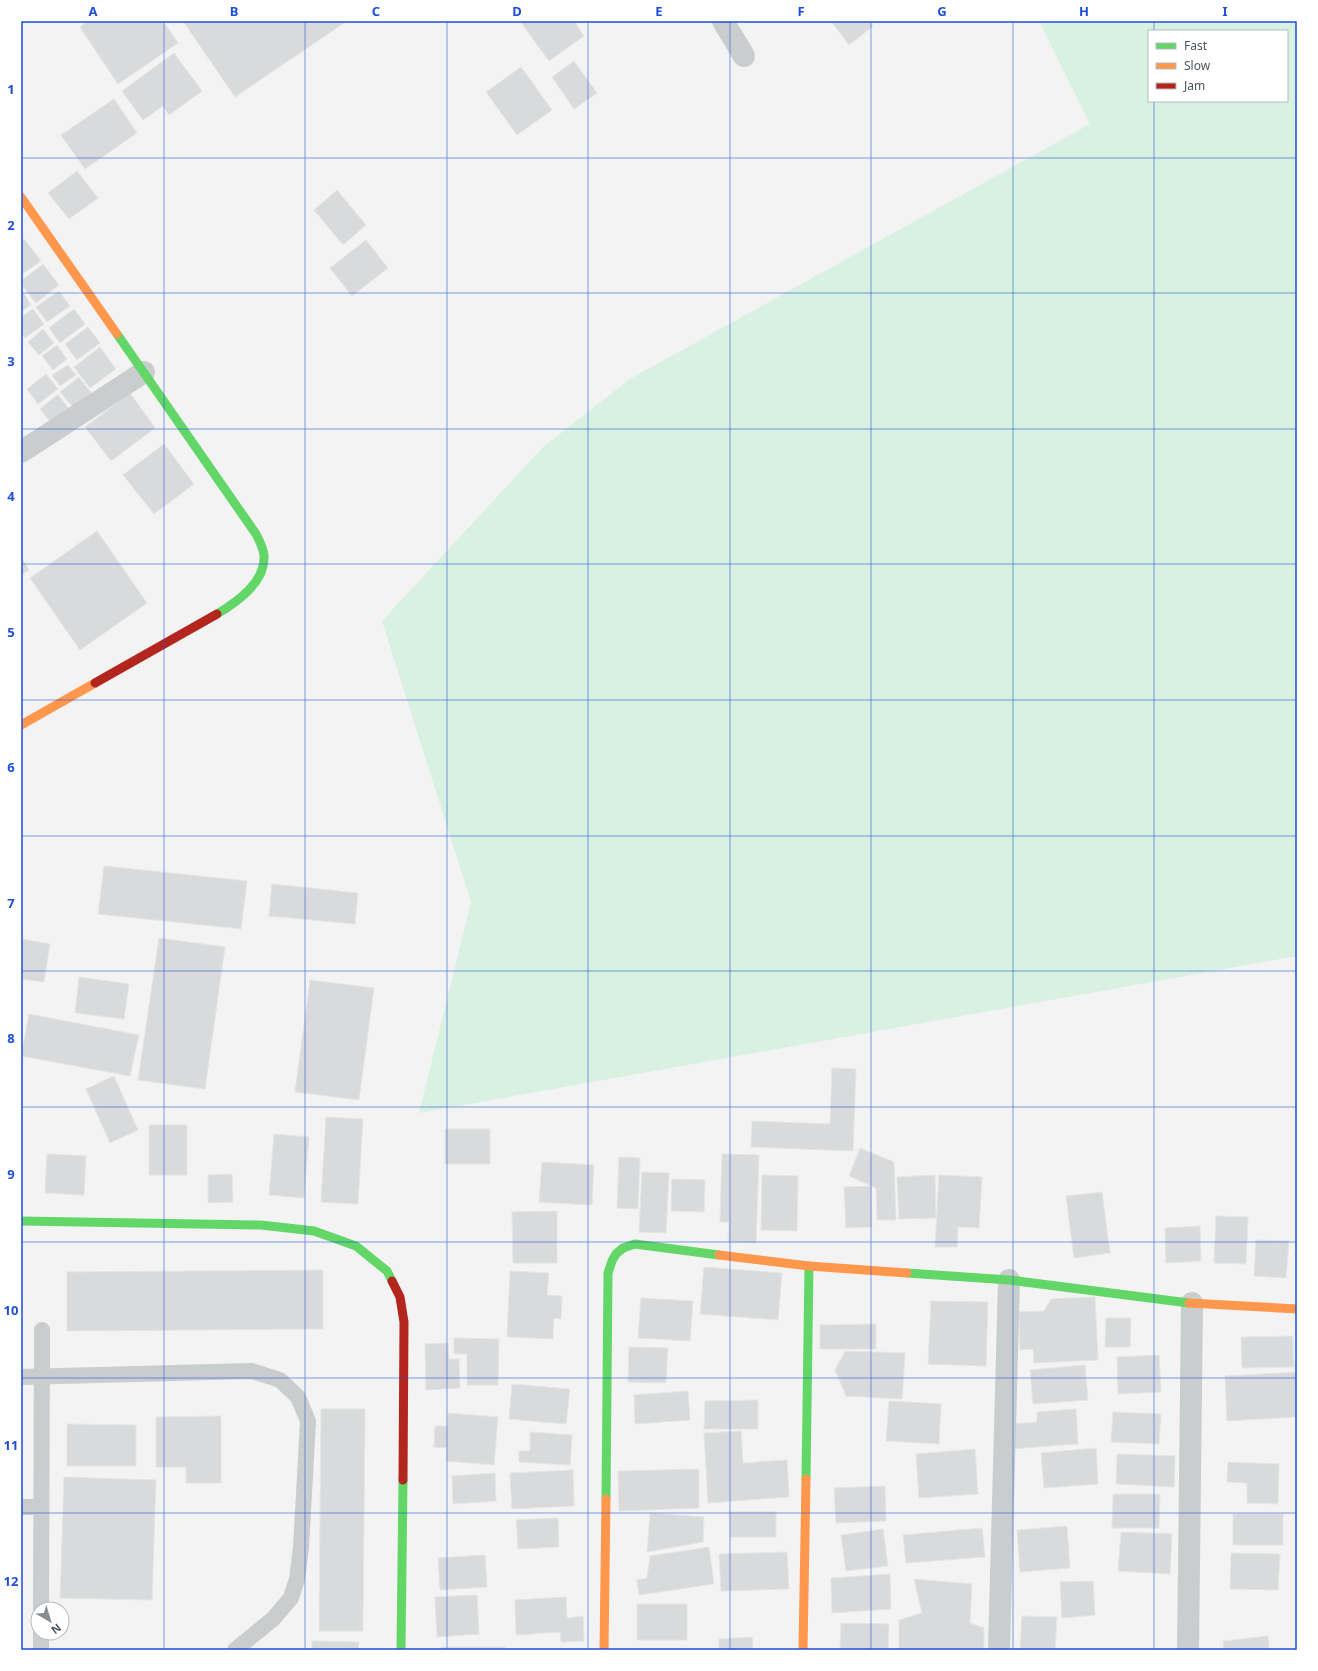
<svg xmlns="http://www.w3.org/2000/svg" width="1318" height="1671" font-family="'Noto Sans',sans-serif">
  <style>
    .green { fill: #d8f1e0; fill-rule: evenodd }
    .building { fill: #d9dadb; stroke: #e4e5e5 }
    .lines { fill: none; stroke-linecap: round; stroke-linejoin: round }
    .lane { stroke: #c9cdce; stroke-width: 16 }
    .street { stroke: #c9cdce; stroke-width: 22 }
    .fast { stroke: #63d668; stroke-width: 9 }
    .slow { stroke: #ff974d; stroke-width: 9 }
    .jam { stroke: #b3261e; stroke-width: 9 }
    .grid { fill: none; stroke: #1d4ed8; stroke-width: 1; stroke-opacity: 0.55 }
    .neatline { fill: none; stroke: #1d4ed8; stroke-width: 1.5 }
    .grid-label { font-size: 13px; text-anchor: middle; font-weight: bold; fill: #1d4ed8 }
  </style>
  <rect width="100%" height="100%" fill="#f3f3f3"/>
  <path class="green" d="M1039 21H1297V956L419 1113 471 902 382 621 543 447 630 379 1090 124ZM1149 31H1287V101H1149Z"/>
  <g class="building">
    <polygon points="88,21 163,21 178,43 118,84 80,27"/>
    <polygon points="183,21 343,21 344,23 235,97"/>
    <polygon points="520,21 574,21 584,36 549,61"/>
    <polygon points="831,21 870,21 873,26 849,45"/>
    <polygon points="174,53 202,91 169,115 163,106 143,120 122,91"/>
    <polygon points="574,61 597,93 574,109 552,77"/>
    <polygon points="521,67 552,110 517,135 486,92"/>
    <polygon points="114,99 137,133 85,169 61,135"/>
    <polygon points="77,171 98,198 69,219 48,193"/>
    <polygon points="337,190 366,225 343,245 314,210"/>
    <polygon points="24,239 41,261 21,275 21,241"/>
    <polygon points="366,240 388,268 352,296 330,268"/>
    <polygon points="43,264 59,285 36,303 21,284 21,281"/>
    <polygon points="21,289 31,305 21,312"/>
    <polygon points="59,291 70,306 47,322 36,307"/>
    <polygon points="33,309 44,324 25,338 21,332 21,317"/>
    <polygon points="74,309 85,324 60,343 49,328"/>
    <polygon points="88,327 100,343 77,360 65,344"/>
    <polygon points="43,329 54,343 39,355 28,342"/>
    <polygon points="57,345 67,359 53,370 42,356"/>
    <polygon points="100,347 116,369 90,388 74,367"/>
    <polygon points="68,365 76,375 60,386 52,375"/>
    <polygon points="46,374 58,389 38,404 27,389"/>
    <polygon points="79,377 92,394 74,409 60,392"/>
    <polygon points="130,393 155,428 111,461 85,427"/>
    <polygon points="58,394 69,409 51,423 40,409"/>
    <polygon points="164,444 194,484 154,514 123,475"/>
    <polygon points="97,531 147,603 80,650 30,578"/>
    <polygon points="21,557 29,570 21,575"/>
    <polygon points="104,866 247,881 241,929 98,914"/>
    <polygon points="272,884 358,893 355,924 269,916"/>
    <polygon points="159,938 225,947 205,1089 138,1080"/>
    <polygon points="21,939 50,944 44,982 21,979"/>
    <polygon points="79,977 129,984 124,1019 75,1013"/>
    <polygon points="310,980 374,988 359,1100 295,1092"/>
    <polygon points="29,1014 139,1035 130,1076 21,1056"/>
    <polygon points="832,1068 856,1069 853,1151 751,1147 752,1121 830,1124"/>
    <polygon points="114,1076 138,1130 110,1143 86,1089"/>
    <polygon points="326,1117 363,1119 358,1204 321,1202"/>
    <rect x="149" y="1125" width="38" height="50"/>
    <rect x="445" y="1129" width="45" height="35"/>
    <polygon points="274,1134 309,1137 304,1198 269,1195"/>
    <polygon points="860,1148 894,1162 896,1220 877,1220 876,1188 849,1176"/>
    <polygon points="47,1154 86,1156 84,1195 45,1193"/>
    <polygon points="722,1154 759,1155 756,1243 728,1242 729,1222 720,1222"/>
    <polygon points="619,1157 640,1158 638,1209 617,1208"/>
    <polygon points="542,1162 594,1165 592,1205 539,1202"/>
    <polygon points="642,1172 669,1173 666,1233 639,1232"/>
    <polygon points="232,1174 233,1202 208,1203 208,1175"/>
    <polygon points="762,1175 798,1176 797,1231 761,1230"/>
    <polygon points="935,1175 936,1218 899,1219 897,1177"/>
    <polygon points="939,1175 982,1177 979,1228 958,1227 957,1247 935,1247"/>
    <polygon points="672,1179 705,1180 704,1212 671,1211"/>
    <polygon points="871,1186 872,1227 846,1228 844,1187"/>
    <polygon points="1102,1192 1110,1253 1074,1258 1066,1196"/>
    <polygon points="557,1211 557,1263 513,1263 512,1212"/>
    <polygon points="1216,1216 1248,1217 1246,1264 1214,1263"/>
    <polygon points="1297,1218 1297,1292 1296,1292"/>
    <polygon points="1200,1226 1201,1261 1166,1263 1165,1228"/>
    <polygon points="1256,1240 1289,1241 1286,1278 1254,1276"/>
    <polygon points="704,1267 782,1273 778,1320 700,1314"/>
    <polygon points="323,1270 323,1329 67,1331 67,1272"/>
    <polygon points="510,1271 549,1273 547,1295 562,1296 561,1319 554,1318 553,1339 507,1337"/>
    <polygon points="1095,1297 1098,1360 1034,1363 1033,1349 1020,1350 1019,1312 1044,1311 1051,1299"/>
    <polygon points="641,1298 693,1301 690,1341 638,1338"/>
    <polygon points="931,1301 988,1302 986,1366 928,1364"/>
    <polygon points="1106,1318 1131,1318 1130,1347 1105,1347"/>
    <polygon points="876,1324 876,1349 820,1349 820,1325"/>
    <polygon points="1293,1336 1294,1367 1242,1368 1241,1337"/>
    <polygon points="454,1338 499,1339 498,1385 467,1385 467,1354 454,1354"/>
    <polygon points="448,1343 449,1359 459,1359 460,1388 426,1390 425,1344"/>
    <polygon points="629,1347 668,1348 666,1383 628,1382"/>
    <polygon points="845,1351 905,1353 902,1399 846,1396 835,1370"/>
    <polygon points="1159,1355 1161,1392 1118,1394 1117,1357"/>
    <polygon points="1085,1365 1088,1400 1033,1404 1030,1370"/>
    <polygon points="1297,1372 1297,1417 1227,1421 1225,1376"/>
    <polygon points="512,1384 570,1389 566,1424 509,1419"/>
    <polygon points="688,1391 690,1420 635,1424 634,1395"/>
    <polygon points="758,1400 758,1429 704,1429 705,1401"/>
    <polygon points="889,1401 941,1404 939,1444 886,1441"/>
    <polygon points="321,1409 365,1409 363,1631 319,1631"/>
    <polygon points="1076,1409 1078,1444 1011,1449 1010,1424 1037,1422 1037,1412"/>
    <polygon points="1113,1412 1161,1414 1159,1444 1111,1442"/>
    <polygon points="448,1413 498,1417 494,1465 446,1461 447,1448 434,1447 435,1426 447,1426"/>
    <polygon points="221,1416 221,1483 186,1483 186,1467 156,1467 156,1417"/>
    <polygon points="67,1424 136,1425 136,1466 67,1466"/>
    <polygon points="741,1431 743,1463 787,1460 789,1497 708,1503 704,1433"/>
    <polygon points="530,1432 572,1435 570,1465 519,1462 519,1451 530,1451"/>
    <polygon points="1096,1448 1098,1484 1044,1488 1041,1453"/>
    <polygon points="975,1449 978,1494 919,1498 916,1454"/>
    <polygon points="1117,1454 1175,1456 1174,1487 1116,1484"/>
    <polygon points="1228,1462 1279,1464 1278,1504 1247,1503 1247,1483 1227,1482"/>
    <polygon points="699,1469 699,1508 619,1511 618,1471"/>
    <polygon points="573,1470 574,1506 512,1509 510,1473"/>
    <polygon points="495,1473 496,1501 453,1504 452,1476"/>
    <polygon points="64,1477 156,1480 152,1600 60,1598"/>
    <polygon points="885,1486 886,1521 836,1523 834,1488"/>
    <polygon points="1113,1494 1160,1494 1159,1528 1112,1528"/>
    <rect x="730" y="1512" width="46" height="25"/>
    <polygon points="650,1513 704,1517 703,1542 647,1552"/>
    <rect x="1233" y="1514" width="50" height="31"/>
    <polygon points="558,1518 559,1547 518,1549 516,1520"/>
    <polygon points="1067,1526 1070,1568 1020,1572 1017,1530"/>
    <polygon points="982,1528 985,1557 906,1563 903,1535"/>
    <polygon points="883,1529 888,1566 846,1571 841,1535"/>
    <polygon points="1121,1532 1172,1534 1170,1574 1118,1571"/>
    <polygon points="709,1547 714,1584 639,1595 637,1580 647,1578 650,1556"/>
    <polygon points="787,1552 789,1589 721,1591 719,1554"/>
    <polygon points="1231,1553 1280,1554 1278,1590 1230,1589"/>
    <polygon points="485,1555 487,1587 440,1590 438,1558"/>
    <polygon points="890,1574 891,1609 832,1613 831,1578"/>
    <polygon points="914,1579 972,1584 970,1623 984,1628 984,1650 899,1650 899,1620 922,1613"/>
    <polygon points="1093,1581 1095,1615 1062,1618 1060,1582"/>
    <polygon points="477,1595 479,1634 437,1637 435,1597"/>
    <polygon points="566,1597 567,1618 583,1616 584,1641 561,1642 560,1632 516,1635 515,1600"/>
    <rect x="637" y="1604" width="50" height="36"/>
    <polygon points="1022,1616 1057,1617 1055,1650 1020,1650"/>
    <polygon points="841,1623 889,1624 888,1650 840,1650"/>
    <polygon points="1268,1636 1269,1650 1224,1650 1223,1641"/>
    <polygon points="752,1637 753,1650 719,1650 719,1639"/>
    <polygon points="312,1641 359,1642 358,1650 312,1650"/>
    <rect x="441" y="1647" width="64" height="3"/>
  </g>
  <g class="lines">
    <g class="lane">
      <polyline points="21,1377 252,1371 280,1380 298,1397 308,1421 301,1548 297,1579 291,1598 273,1619 235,1650"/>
      <polyline points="21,1507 41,1507"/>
      <polyline points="41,1609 42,1330"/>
      <polyline points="41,1633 41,1650"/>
    </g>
    <g class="street">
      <polyline points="723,21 744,56"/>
      <polyline points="21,452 144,372"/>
      <polyline points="999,1650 1009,1280"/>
      <polyline points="1188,1650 1192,1303"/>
    </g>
    <g class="fast">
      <path d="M117 334 256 534C259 540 263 547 264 555 266 582 237 602 217 614"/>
      <polyline points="21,1221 261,1225 314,1231 356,1246 387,1271 392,1281"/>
      <polyline points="907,1273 1009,1280 1189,1303"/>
      <polyline points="806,1479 809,1266"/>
      <polyline points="606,1499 608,1273 612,1261 616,1254 623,1248 635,1244 719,1255"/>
      <polyline points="401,1650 403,1480"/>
    </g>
    <g class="slow">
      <polyline points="21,197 117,334"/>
      <polyline points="21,725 95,683"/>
      <polyline points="719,1255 809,1266 907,1273"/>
      <polyline points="1189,1303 1297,1309"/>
      <polyline points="604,1650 606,1499"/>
      <polyline points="803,1650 806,1479"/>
    </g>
    <g class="jam">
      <polyline points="95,683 217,614"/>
      <polyline points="392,1281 400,1297 404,1322 403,1480"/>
    </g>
  </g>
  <path class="grid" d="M164 21V1650M305 21V1650M447 21V1650M588 21V1650M730 21V1650M871 21V1650M1013 21V1650M1154 21V31M1154 101V1650M21 158H1297M21 293H1297M21 429H1297M21 564H1297M21 700H1297M21 836H1297M21 971H1297M21 1107H1297M21 1242H1297M21 1378H1297M21 1513H1297"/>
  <rect width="1318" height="1671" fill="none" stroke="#ffffff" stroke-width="44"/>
  <rect x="1148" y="30" width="140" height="72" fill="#ffffff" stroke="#b6bbbf"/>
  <rect x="1156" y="43" width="20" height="6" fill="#63d668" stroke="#b6bbbf"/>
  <text x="1184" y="50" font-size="12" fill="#49565f">Fast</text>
  <rect x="1156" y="63" width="20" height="6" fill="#ff974d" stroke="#b6bbbf"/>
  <text x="1184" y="70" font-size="12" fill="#49565f">Slow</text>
  <rect x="1156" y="83" width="20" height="6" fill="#b3261e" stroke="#b6bbbf"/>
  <text x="1184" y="90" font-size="12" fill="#49565f">Jam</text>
  <g transform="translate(50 1621) rotate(142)"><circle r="19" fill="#ffffff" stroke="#b6bbbf"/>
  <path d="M0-3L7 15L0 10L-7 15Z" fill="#848d93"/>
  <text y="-6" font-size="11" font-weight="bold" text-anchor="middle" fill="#49565f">N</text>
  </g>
  <rect x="22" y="22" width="1274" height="1627" class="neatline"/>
  <g class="grid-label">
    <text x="93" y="16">A</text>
    <text x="234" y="16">B</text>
    <text x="376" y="16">C</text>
    <text x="517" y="16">D</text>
    <text x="659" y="16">E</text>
    <text x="801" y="16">F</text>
    <text x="942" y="16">G</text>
    <text x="1084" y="16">H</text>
    <text x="1225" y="16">I</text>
    <text x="11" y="94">1</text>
    <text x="11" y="230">2</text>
    <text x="11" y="366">3</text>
    <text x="11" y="501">4</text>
    <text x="11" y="637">5</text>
    <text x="11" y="772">6</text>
    <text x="11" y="908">7</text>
    <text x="11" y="1043">8</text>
    <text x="11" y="1179">9</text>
    <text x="11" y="1315">10</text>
    <text x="11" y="1450">11</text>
    <text x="11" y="1586">12</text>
  </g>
</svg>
